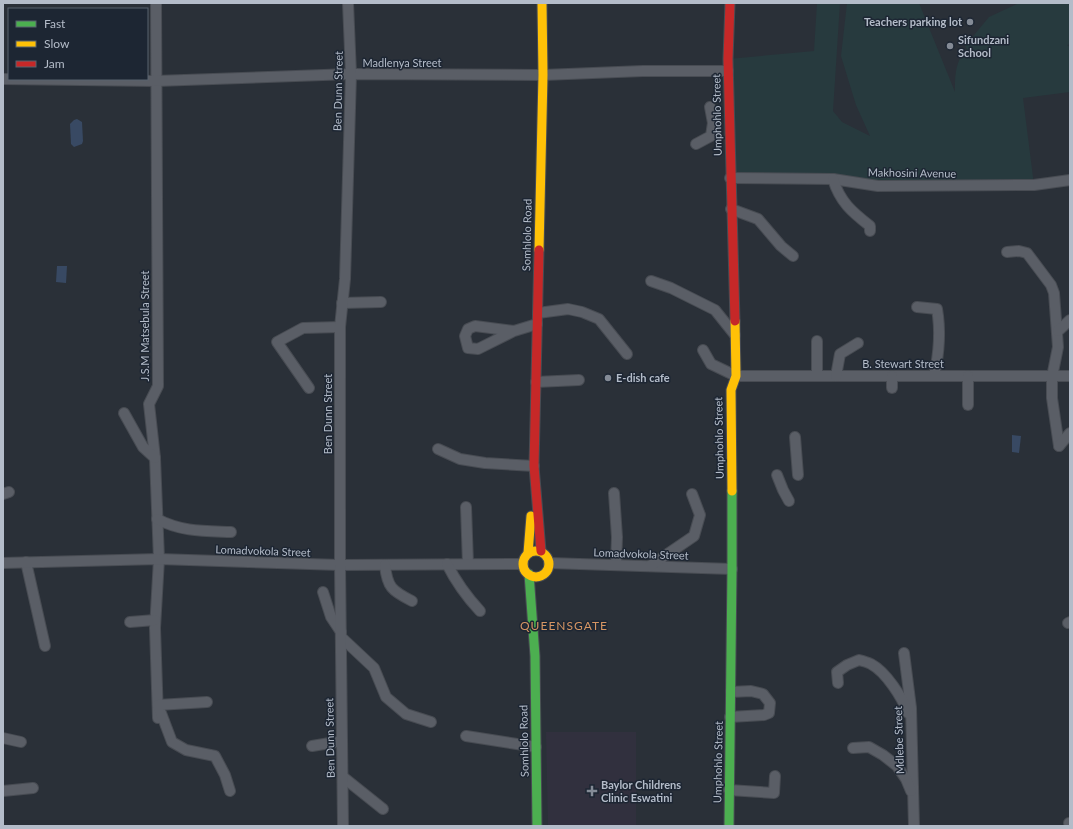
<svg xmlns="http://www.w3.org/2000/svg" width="1073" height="829" font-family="Lato,sans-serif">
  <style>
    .medical { fill: #31303e }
    .green { fill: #273a3e }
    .water { fill: #384963 }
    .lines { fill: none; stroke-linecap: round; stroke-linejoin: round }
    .street-casing { stroke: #484c53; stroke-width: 12 }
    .fast-casing { stroke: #484c53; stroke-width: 11 }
    .slow-casing { stroke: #484c53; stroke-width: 11 }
    .jam-casing { stroke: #484c53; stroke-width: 11 }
    .street { stroke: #5a5e66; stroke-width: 10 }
    .fast { stroke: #4caf50; stroke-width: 9 }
    .slow { stroke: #ffc107; stroke-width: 9 }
    .jam { stroke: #c62828; stroke-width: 9 }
    .poi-dot { fill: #848b96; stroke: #1d2633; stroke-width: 1.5 }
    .labels { text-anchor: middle; stroke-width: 3; stroke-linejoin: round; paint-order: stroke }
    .poi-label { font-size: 11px; font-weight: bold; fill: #b4bcc9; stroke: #1d2633; text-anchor: start }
    .street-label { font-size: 11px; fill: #b4bcc9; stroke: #1d2633 }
    .neighbourhood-label { font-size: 12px; letter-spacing: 1px; fill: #d59563; stroke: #1d2633 }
  </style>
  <rect width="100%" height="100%" fill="#2a3038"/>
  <polygon class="medical" points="546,732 636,732 636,826 548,826"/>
  <path class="green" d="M817 3H840L833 111 842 122 870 136 856 105 841 56 847 3H919L955 92C955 76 955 61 967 49L965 46 989 17 1019 3H1067L1070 5V44L1067 45 1070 47V92L1023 98 1034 185 730 178 728 59 814 51Z"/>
  <g class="water">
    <polygon points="77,119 82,122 83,141 82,144 74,147 71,144 70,124 74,120"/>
    <polygon points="57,266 67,266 66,283 56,282"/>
    <polygon points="1012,435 1021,436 1019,453 1012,452"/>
  </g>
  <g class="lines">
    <g class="street-casing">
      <g id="street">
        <polyline points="156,3 158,386 149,404 155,458 159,559 155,628 158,718"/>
        <polyline points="3,79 156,81 351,74 543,75 643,71 728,71"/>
        <polyline points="696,144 711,136 713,123 710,107"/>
        <polyline points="730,178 833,179 878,186 1034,185 1070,180"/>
        <path d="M833 179C840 202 852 212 870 226V231"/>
        <polyline points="731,209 758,219 781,246 793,256"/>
        <polyline points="1007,252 1019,251 1027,253 1051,285 1054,293 1058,347 1052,377 1052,398 1059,446"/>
        <polyline points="651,281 671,288 715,310 735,335"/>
        <polyline points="342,303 381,302"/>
        <path d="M917 307 937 309C941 332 939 354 934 376"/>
        <polyline points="538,313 568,309 582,312 599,319 627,354"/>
        <polyline points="514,331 475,326 468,329 465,336 468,348 478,349 514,331 537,324"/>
        <polyline points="1058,331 1070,320"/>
        <polyline points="817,341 817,376"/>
        <polyline points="703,350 711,364 736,376 1070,376"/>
        <polyline points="836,376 840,354 858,343"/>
        <polyline points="892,376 892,388"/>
        <polyline points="536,382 579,380"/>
        <polyline points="309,388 277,342 303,328 340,327"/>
        <polyline points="968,405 968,376"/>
        <polyline points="124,413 143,447 155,458"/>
        <polyline points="795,437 798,475"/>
        <polyline points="1059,446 1070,433"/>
        <polyline points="438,449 460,459 485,463 534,466"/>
        <polyline points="777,475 783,490 789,501"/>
        <polyline points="614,493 617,537 616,565"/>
        <polyline points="3,494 9,492"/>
        <polyline points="466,507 468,564"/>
        <path d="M157 519C182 532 204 531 231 532"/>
        <polyline points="26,562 45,646"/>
        <polyline points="3,563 159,559 340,565 523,564"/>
        <polyline points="549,563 732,569"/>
        <path d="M447 564C456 582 467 597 480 611"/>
        <path d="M385 565C387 587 392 591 412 601"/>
        <polyline points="650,566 694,536 700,515 692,494"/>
        <polyline points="323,592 331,617 341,632"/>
        <polyline points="130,622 155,620"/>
        <polyline points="1068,623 1070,622"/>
        <polyline points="341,637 374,668 386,697 406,714 431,722"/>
        <polyline points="904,653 911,708 914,826"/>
        <path d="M838 683 837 672 847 665 859 660C863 661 867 662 871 664 886 672 902 697 908 713"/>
        <polyline points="207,702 158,705 172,742 186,750 215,756 225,775 230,791"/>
        <polyline points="730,717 764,715 769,713 770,703 763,694 751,691 731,692"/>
        <polyline points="466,736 536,747"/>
        <polyline points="3,738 21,742"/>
        <polyline points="312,746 342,741"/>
        <polyline points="853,748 869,747 883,755 897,766 906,779 911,791"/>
        <polyline points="343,777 383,809"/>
        <polyline points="729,790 774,793 775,776"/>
        <polyline points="3,791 33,788"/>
        <polyline points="1069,823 1070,824"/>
        <polyline points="343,826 340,565 340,327 345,279 351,74 348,3"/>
      </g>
    </g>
    <g class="fast-casing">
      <g id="fast">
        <polyline points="529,574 535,656 537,826"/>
        <polyline points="729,826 732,569 732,491"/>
      </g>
    </g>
    <g class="slow-casing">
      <g id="slow">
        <polyline points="539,250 543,75 542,3"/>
        <polyline points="732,491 731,390 736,376 735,321"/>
        <circle cx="536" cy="564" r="13"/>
        <polyline points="528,553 531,516"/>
      </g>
    </g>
    <g class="jam-casing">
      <g id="jam">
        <polyline points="730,3 728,59 735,321"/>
        <polyline points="539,250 534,466 541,551"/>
      </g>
    </g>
    <use href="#street" class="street"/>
    <use href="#fast" class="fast"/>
    <use href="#slow" class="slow"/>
    <use href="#jam" class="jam"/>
  </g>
  <g class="poi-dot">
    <circle cx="970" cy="22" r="4"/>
    <circle cx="950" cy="46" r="4"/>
    <circle cx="608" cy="378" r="4"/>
    <path d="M590 785h4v4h4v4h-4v4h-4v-4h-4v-4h4z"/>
  </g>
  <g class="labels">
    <g class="poi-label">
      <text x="962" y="26" text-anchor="end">Teachers parking lot</text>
      <text x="958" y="44">Sifundzani<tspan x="958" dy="13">School</tspan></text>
      <text x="616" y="382">E-dish cafe</text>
      <text x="601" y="789">Baylor Childrens<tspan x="601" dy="13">Clinic Eswatini</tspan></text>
    </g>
    <g class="street-label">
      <text x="402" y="67">Madlenya Street</text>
      <text transform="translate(338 91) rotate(-89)" y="4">Ben Dunn Street</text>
      <text transform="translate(717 115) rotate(-91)" y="4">Umphohlo Street</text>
      <text transform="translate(912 173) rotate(1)" y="4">Makhosini Avenue</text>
      <text transform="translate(527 235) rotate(-89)" y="4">Somhlolo Road</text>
      <text transform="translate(145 326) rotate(-90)" y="4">J.S.M Matsebula Street</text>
      <text x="903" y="368">B. Stewart Street</text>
      <text transform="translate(328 414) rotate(-90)" y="4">Ben Dunn Street</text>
      <text transform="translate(719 438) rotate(-91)" y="4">Umphohlo Street</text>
      <text transform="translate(263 551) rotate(2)" y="4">Lomadvokola Street</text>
      <text transform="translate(641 554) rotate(2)" y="4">Lomadvokola Street</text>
      <text transform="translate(330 738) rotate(-91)" y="4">Ben Dunn Street</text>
      <text transform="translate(899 740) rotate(-92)" y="4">Mdlebe Street</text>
      <text transform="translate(524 741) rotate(-91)" y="4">Somhlolo Road</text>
      <text transform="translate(718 762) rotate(-89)" y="4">Umphohlo Street</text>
    </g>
    <g class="neighbourhood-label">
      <text x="564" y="630">QUEENSGATE</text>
    </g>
  </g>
  <rect width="1073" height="829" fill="none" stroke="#b4bcc9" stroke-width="8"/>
  <rect x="8" y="8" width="140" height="72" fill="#1d2633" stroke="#59626f"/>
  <rect x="16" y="21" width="20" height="6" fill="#4caf50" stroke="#59626f"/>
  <text x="44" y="28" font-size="12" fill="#b4bcc9">Fast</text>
  <rect x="16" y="41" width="20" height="6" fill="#ffc107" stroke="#59626f"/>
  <text x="44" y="48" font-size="12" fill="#b4bcc9">Slow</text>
  <rect x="16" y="61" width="20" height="6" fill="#c62828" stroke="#59626f"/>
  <text x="44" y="68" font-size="12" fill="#b4bcc9">Jam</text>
</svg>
